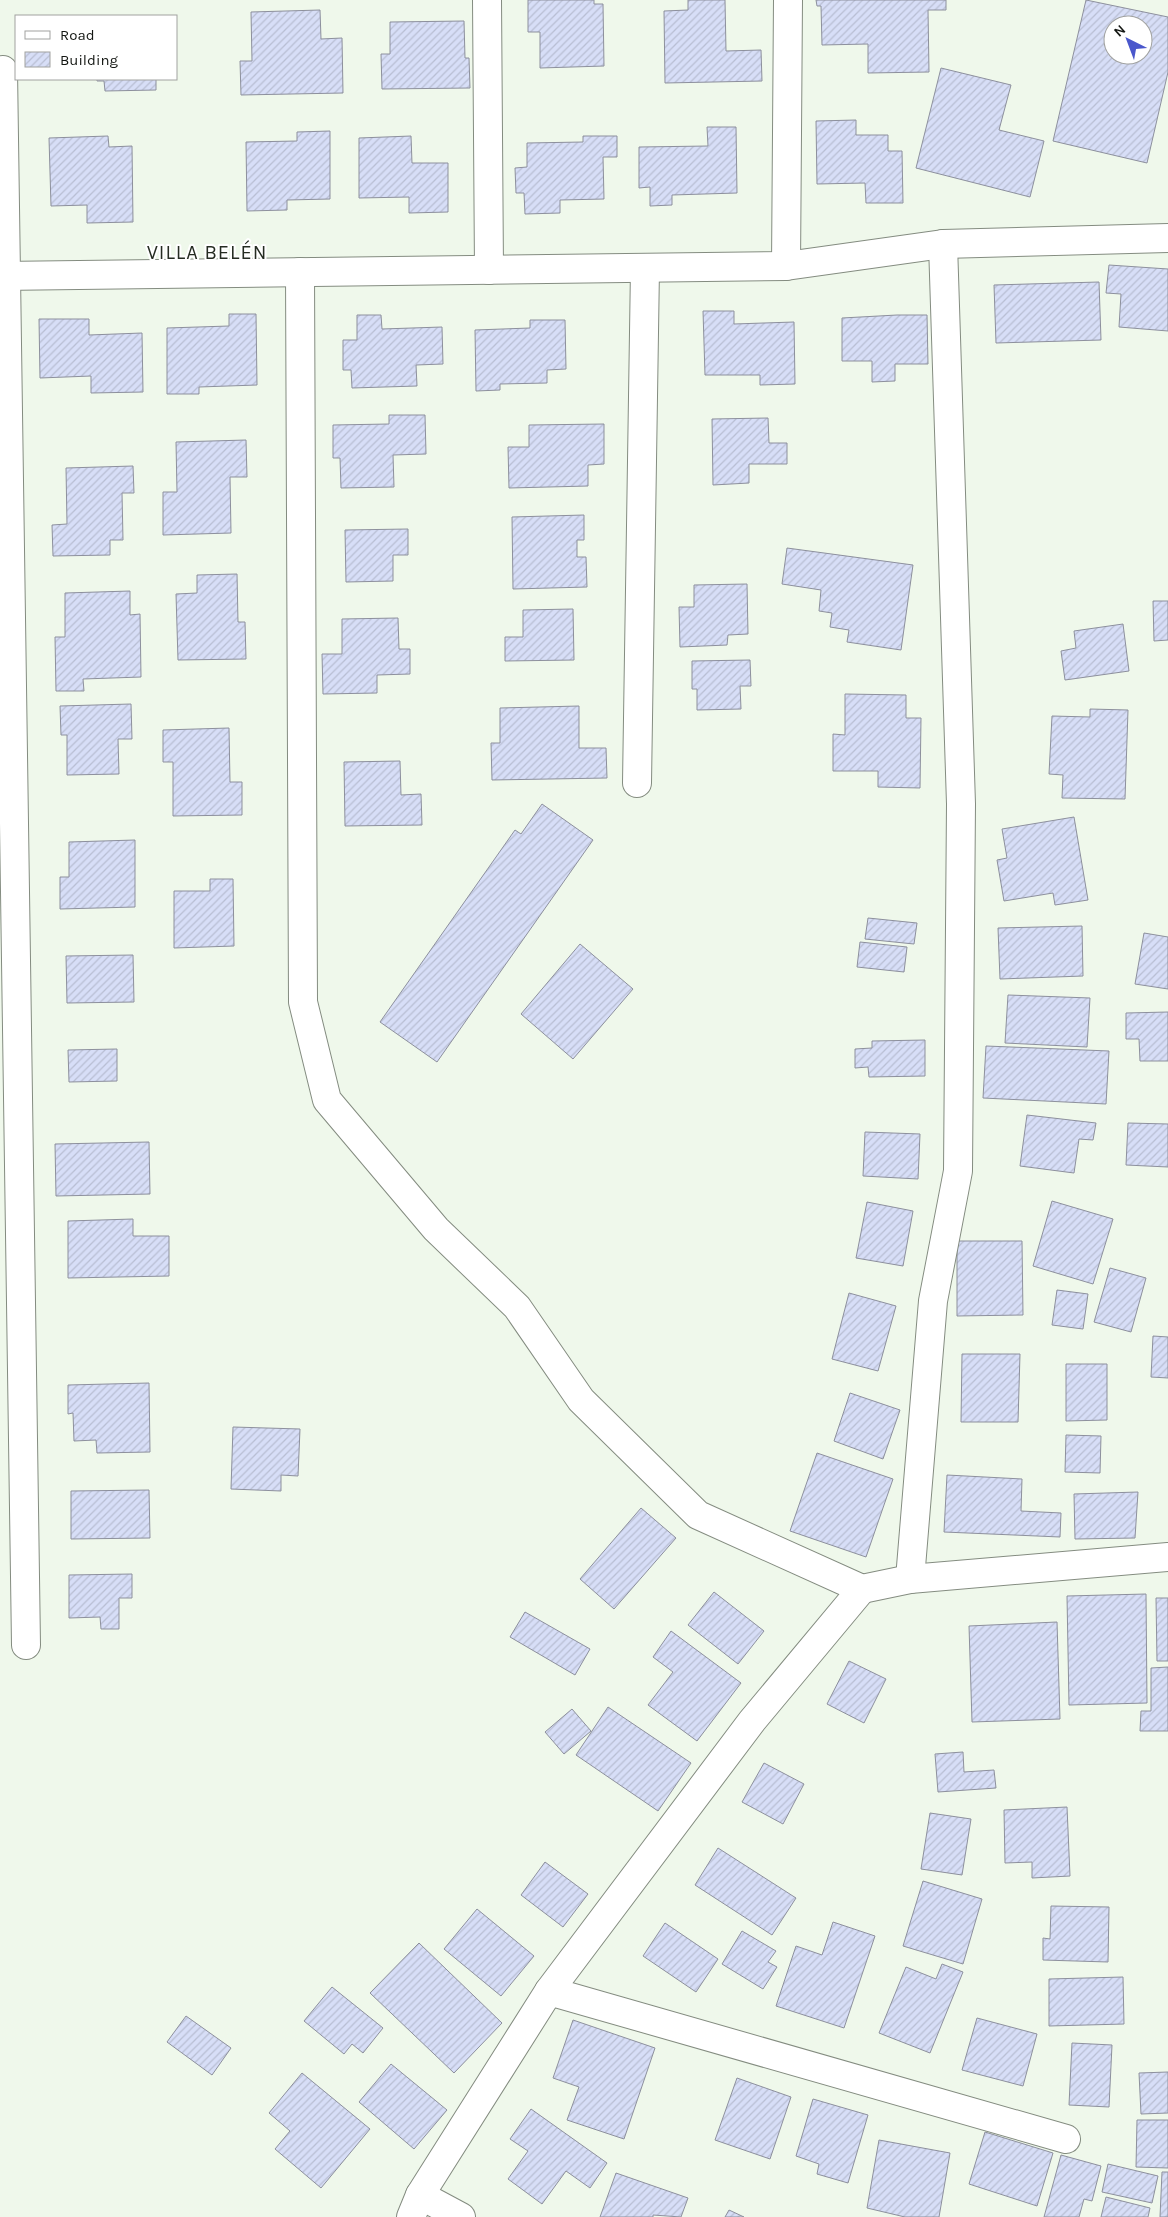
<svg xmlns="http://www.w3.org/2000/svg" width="1168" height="2217" font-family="Karla,sans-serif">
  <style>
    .building { fill: url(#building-hatch); stroke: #8d909d; fill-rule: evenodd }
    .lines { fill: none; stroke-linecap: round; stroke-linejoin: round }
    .minor-casing { stroke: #848c80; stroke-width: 30 }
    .minor { stroke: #fff; stroke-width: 28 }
    .labels { text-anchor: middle; stroke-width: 4; stroke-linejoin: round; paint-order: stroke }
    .neighbourhood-label { font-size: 20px; letter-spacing: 1px; fill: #252c22; stroke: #fff }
  </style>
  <defs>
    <pattern id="building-hatch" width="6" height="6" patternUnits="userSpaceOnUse" patternTransform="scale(1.25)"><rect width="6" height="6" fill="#d7def7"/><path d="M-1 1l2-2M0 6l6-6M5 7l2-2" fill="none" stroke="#b8bed3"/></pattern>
  </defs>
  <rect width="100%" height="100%" fill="#eff8eb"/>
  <g class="building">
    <polygon points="528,0 594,0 594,4 603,4 604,66 540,68 540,32 528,32"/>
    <polygon points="688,0 725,0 726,51 761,50 762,81 665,83 664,11 688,10"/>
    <polygon points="816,0 946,0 946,10 928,10 929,72 868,73 868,44 822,45 821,6 817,6"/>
    <path d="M1086 0 1168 17V72L1147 163 1053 141ZM1113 25H1143V55H1113Z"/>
    <polygon points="320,10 321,39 342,38 343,93 241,95 240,61 252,61 251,12"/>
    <polygon points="464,21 465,58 469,58 470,88 382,89 381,54 390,54 390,22"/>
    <polygon points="941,68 1011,85 999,130 1044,141 1030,197 916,168"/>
    <polygon points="97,79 156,79 156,90 105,91 104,81 97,81"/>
    <polygon points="856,120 856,135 888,135 888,151 902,151 903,203 866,203 865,183 817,184 816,121"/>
    <polygon points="707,127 736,127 737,193 672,195 672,205 650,206 650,187 639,188 639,147 708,146"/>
    <polygon points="330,131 330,199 287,200 287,210 247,211 246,142 297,141 297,132"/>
    <polygon points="108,136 109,147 132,146 133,222 87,223 87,205 51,206 49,138"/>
    <polygon points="411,136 412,163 448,163 448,212 409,213 409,197 359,198 359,138"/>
    <polygon points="583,136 617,136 617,157 603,157 604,199 560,200 560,213 525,214 524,193 516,193 515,168 527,167 527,143 583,142"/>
    <polygon points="1109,265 1168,269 1168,331 1119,327 1121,294 1106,293"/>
    <polygon points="1099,282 1101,340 996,343 994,285"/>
    <polygon points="703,311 734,311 734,324 794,322 795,384 760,385 760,375 705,375"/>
    <polygon points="229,314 256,314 257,385 199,387 199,394 167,394 167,328 229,326"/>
    <polygon points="357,315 381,315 382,329 442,327 443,364 416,365 417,386 352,388 351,370 343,370 343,340 357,340"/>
    <polygon points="897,315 927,315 928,364 895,364 895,381 872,382 872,361 842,361 842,318"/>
    <polygon points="39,319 89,319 89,335 142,333 143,392 91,393 91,376 40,378"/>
    <polygon points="530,320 565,320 566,369 547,370 547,383 500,384 500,390 476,391 475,330 530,328"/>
    <polygon points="389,415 425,415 426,454 393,455 394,487 341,488 340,458 333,458 333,425 389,424"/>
    <polygon points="768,418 769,443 787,443 787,464 749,464 749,483 713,485 712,419"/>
    <polygon points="604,424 604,464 588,465 588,486 509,488 508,447 529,447 529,425"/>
    <polygon points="246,440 247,477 230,477 231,533 163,535 163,492 177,492 176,442"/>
    <polygon points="133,466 134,493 122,493 123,540 110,540 110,555 53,556 52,525 67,524 66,468"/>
    <polygon points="584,515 584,540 577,540 577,557 586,557 587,587 513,589 512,517"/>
    <polygon points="408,529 408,555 393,555 393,581 346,582 345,530"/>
    <polygon points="787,548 913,565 901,650 847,642 849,630 830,627 832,613 819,611 821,590 782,584"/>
    <polygon points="237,574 238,622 245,622 246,659 178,660 176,594 197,593 197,575"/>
    <polygon points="747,584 748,634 728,635 727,645 680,647 679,607 694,607 694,585"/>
    <polygon points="130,591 130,615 140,614 141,677 83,679 84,691 56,691 55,637 65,637 65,593"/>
    <polygon points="1153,601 1168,601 1168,640 1154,641"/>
    <polygon points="573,609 574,660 505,661 505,637 523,637 523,610"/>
    <polygon points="398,618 399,649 410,649 410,674 377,675 377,693 323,694 322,654 342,654 342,619"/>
    <polygon points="1123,624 1129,671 1065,680 1061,651 1076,648 1074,631"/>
    <polygon points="750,660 751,686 740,686 741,709 697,710 697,689 692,689 692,661"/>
    <polygon points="845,694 906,695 906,718 921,718 920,788 878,787 878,771 833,771 833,734 845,735"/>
    <polygon points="131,704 132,739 118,739 119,774 67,775 67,735 61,735 60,706"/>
    <polygon points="579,706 579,748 606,748 607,778 492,780 491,743 500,743 500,708"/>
    <polygon points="1090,709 1128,710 1125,799 1062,798 1063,775 1049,774 1052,716 1090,717"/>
    <polygon points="229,728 230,782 242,782 242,815 173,816 173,762 163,762 163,730"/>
    <polygon points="400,761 401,795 421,794 422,825 345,826 344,762"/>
    <polygon points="542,804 593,840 437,1062 380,1022 515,830 521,834"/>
    <polygon points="1074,817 1088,900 1055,905 1053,893 1004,901 997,860 1007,858 1002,829"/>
    <polygon points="135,840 135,907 60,909 60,877 69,877 69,842"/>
    <polygon points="210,879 233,879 234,946 174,948 174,891 210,891"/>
    <polygon points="868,918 917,923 914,944 865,939"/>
    <polygon points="1082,926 1083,976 1000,979 998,928"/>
    <polygon points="1144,933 1168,937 1168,989 1135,984"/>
    <polygon points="860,942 907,947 904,972 857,967"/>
    <polygon points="580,944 633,989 573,1059 521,1014"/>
    <polygon points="133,955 134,1002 67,1003 66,956"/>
    <polygon points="1008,995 1090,998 1087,1047 1005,1043"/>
    <polygon points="1168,1012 1168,1061 1140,1061 1139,1039 1126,1039 1126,1013"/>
    <polygon points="925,1040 925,1076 869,1077 868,1067 855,1068 855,1049 872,1048 872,1041"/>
    <polygon points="986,1046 1109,1051 1106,1104 983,1098"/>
    <polygon points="117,1049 117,1081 69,1082 68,1050"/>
    <polygon points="1027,1115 1096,1123 1093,1140 1079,1139 1074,1173 1020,1166"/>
    <polygon points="1128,1123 1168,1124 1168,1167 1126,1165"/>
    <polygon points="865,1132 920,1134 918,1179 863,1176"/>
    <polygon points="149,1142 150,1194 56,1196 55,1144"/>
    <polygon points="1052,1201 1113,1219 1093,1284 1033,1266"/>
    <polygon points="867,1202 913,1211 903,1266 856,1258"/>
    <polygon points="133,1219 133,1236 169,1236 169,1276 68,1278 68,1221"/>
    <polygon points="957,1241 1022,1241 1023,1315 957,1316"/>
    <polygon points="1110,1268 1146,1278 1131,1332 1094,1322"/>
    <polygon points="1057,1290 1088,1294 1083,1329 1052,1325"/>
    <polygon points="849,1293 896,1306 878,1371 832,1359"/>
    <polygon points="1153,1336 1168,1337 1168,1378 1151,1377"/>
    <polygon points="962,1354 1020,1354 1018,1422 961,1422"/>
    <polygon points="1066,1364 1107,1364 1107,1420 1066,1421"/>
    <polygon points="149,1383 150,1452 97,1453 96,1440 74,1441 73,1413 68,1414 68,1385"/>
    <polygon points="850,1393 900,1410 883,1459 834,1441"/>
    <polygon points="233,1427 300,1429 298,1476 281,1475 281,1491 231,1489"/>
    <polygon points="1066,1435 1101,1436 1100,1473 1065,1472"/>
    <polygon points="817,1453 893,1479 866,1557 790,1531"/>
    <polygon points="947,1475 1022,1479 1021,1511 1061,1513 1060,1537 944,1532"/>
    <polygon points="149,1490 150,1538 71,1539 71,1491"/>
    <polygon points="1138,1492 1135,1538 1075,1539 1074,1494"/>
    <polygon points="641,1508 676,1538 614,1609 580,1579"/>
    <polygon points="132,1574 132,1598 119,1598 119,1629 101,1629 100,1617 69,1618 69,1575"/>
    <polygon points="714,1592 764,1631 738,1664 688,1625"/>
    <polygon points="1146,1594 1147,1703 1069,1705 1067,1596"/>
    <polygon points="1156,1598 1168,1598 1168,1661 1157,1661"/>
    <polygon points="525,1612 590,1649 575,1675 510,1637"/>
    <polygon points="1057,1622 1060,1719 972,1722 969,1626"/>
    <polygon points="671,1631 741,1683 697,1741 648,1705 673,1672 653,1657"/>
    <polygon points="849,1661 886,1679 864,1723 827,1704"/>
    <polygon points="1168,1667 1168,1731 1140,1731 1141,1711 1151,1711 1151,1668"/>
    <polygon points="608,1707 691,1763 658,1811 576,1755"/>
    <polygon points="572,1709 591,1731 564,1754 545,1732"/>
    <polygon points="963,1752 964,1772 994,1770 996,1788 938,1792 935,1754"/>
    <polygon points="764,1763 804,1784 783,1824 742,1802"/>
    <polygon points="1067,1807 1070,1876 1032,1878 1032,1862 1005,1863 1004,1810"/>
    <polygon points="930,1813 971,1819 962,1875 921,1869"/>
    <polygon points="718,1848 796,1898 772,1935 695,1885"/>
    <polygon points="545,1862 588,1894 563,1927 521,1895"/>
    <polygon points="923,1881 982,1899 963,1964 903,1946"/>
    <polygon points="1051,1906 1109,1907 1108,1962 1043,1960 1043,1938 1050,1939"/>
    <polygon points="477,1909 534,1956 501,1996 444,1949"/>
    <polygon points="833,1922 875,1936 844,2028 776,2006 796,1946 822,1955"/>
    <polygon points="665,1923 718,1959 696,1992 643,1956"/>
    <polygon points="742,1931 776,1951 768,1962 777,1967 763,1989 722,1964"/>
    <polygon points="419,1943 502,2023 454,2073 370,1993"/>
    <polygon points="942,1964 963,1972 930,2053 879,2033 906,1967 936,1979"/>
    <polygon points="1123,1977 1124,2024 1049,2026 1049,1979"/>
    <polygon points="332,1987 383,2028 363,2053 352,2044 344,2054 304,2021"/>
    <polygon points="186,2016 231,2048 212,2075 167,2042"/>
    <polygon points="977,2018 1037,2034 1023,2086 962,2070"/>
    <polygon points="573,2020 655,2048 624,2139 567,2120 579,2087 553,2078"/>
    <polygon points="1072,2043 1112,2045 1109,2107 1069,2105"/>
    <polygon points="391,2064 447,2110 414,2149 359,2102"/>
    <polygon points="1168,2072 1168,2113 1141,2114 1139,2073"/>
    <polygon points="302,2073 370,2129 321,2188 275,2149 290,2131 269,2113"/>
    <polygon points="737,2078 791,2097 770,2159 715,2140"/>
    <polygon points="813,2099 868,2115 848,2183 817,2174 819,2164 796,2156"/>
    <polygon points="531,2109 607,2163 590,2188 566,2171 542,2204 508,2179 528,2151 510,2139"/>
    <polygon points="1137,2120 1168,2120 1168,2168 1136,2167"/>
    <polygon points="985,2132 1053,2153 1037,2206 969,2184"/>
    <polygon points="879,2140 950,2153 939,2217 905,2217 867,2208"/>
    <polygon points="1061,2155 1101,2166 1092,2201 1084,2199 1079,2217 1044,2217"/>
    <polygon points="1108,2164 1158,2176 1152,2203 1102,2192"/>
    <polygon points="1162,2172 1168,2172 1168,2217 1160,2217"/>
    <polygon points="616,2173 688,2198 681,2217 653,2215 653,2217 600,2217"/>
    <polygon points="1106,2197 1150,2208 1148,2217 1101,2217"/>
    <polygon points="729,2210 744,2217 725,2217"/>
  </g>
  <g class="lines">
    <g class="minor-casing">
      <g id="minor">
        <polyline points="487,0 489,270"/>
        <polyline points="3,70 26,1645"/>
        <polyline points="786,266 788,0"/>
        <polyline points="300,272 303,1002 327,1100 436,1229 517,1307 581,1400 698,1515 862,1589 910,1579 1168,1557"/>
        <polyline points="0,276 786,266 943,244 1168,238"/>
        <polyline points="637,783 645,268"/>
        <polyline points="910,1579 933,1301 958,1171 961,804 943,244"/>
        <polyline points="549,1991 1066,2139"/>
        <polyline points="420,2195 461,2217"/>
        <polyline points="411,2217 420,2195 549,1991 752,1721 862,1589"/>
      </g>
    </g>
    <use href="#minor" class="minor"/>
  </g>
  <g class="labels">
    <g class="neighbourhood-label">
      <text x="207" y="259">VILLA BELÉN</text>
    </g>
  </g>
  <rect x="15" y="15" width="162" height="65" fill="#ffffff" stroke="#a1a2a0"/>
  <rect x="25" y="31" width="25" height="8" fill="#ffffff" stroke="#a1a2a0"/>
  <text x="60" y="40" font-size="15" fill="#131612">Road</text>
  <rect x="25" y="52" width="25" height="15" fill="url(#building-hatch)" stroke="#a1a2a0"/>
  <text x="60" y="65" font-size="15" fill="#131612">Building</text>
  <g transform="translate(1128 40) rotate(318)"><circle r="24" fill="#ffffff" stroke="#a1a2a0"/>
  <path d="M0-4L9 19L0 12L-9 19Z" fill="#4a57cc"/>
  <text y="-8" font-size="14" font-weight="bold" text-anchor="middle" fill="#131612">N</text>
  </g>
</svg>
